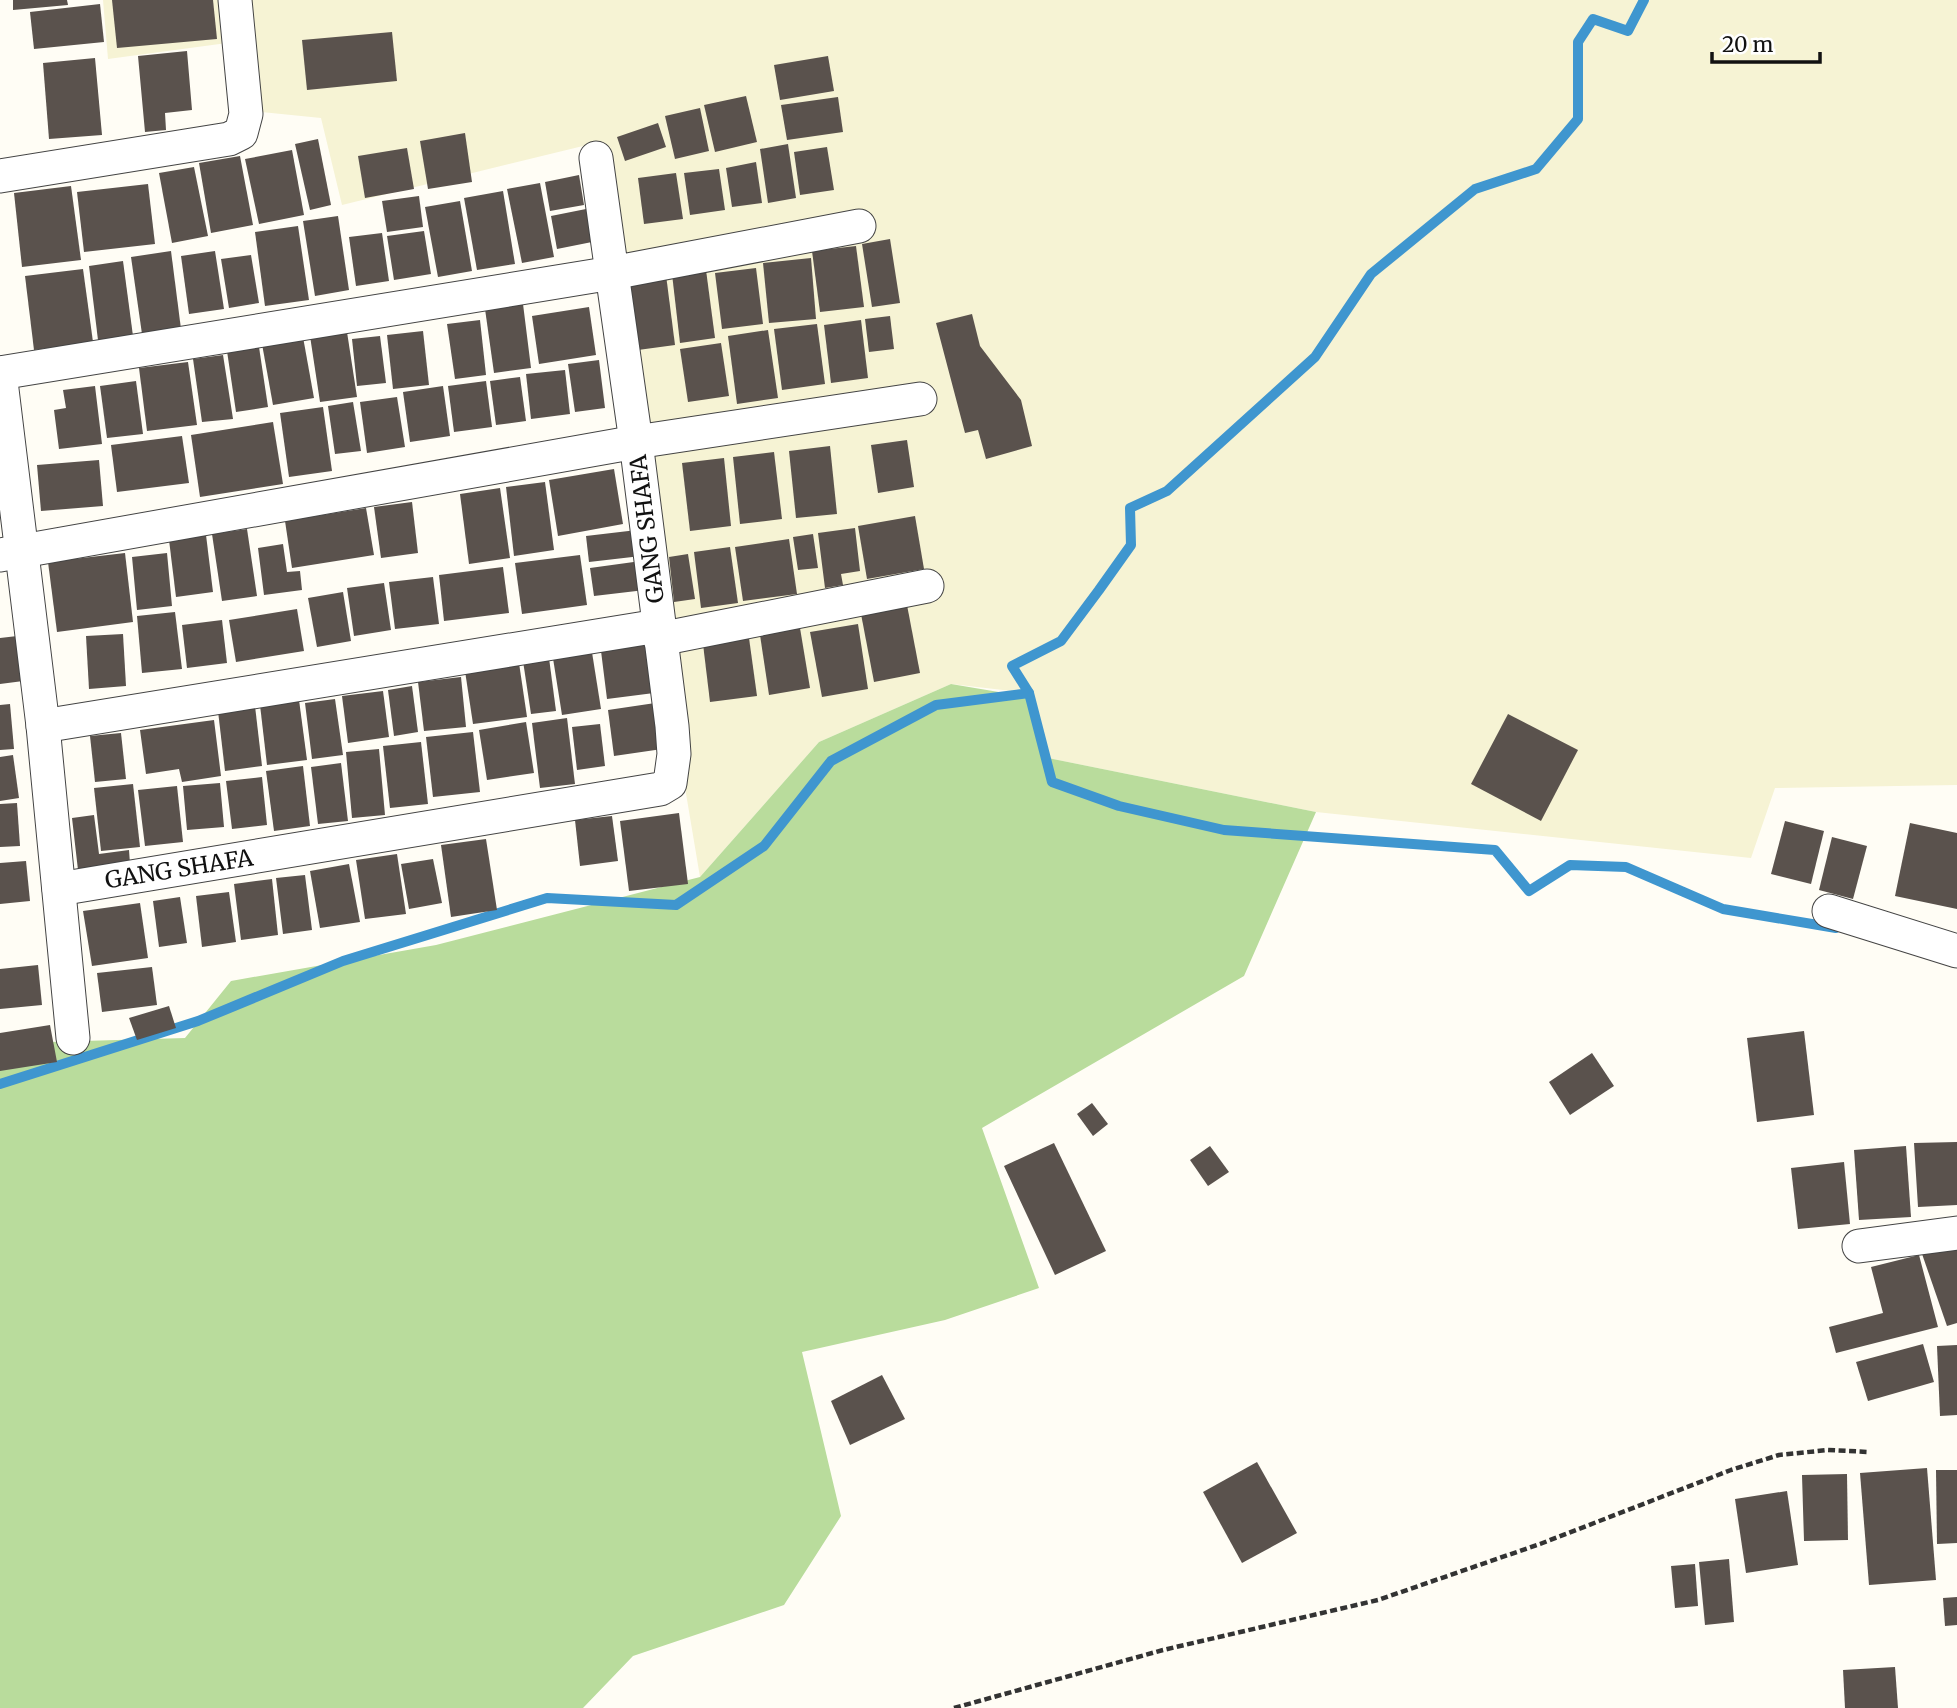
<svg xmlns="http://www.w3.org/2000/svg" width="1957" height="1708" font-family="Merriweather,serif">
  <style>
    .farmland { fill: #f6f3d4 }
    .forest { fill: #b9dc9c }
    .lines { fill: none; stroke-linecap: round; stroke-linejoin: round }
    .stream { stroke: #3f96cf; stroke-width: 10 }
    .building { fill: #5a524d }
    .minor-casing { stroke: #444; stroke-width: 35 }
    .path { stroke: #333; stroke-width: 4.5; stroke-dasharray: 7 3.5; stroke-linecap: butt }
    .minor { stroke: #fff; stroke-width: 33 }
    .labels { text-anchor: middle; stroke-width: 7; stroke-linejoin: round; paint-order: stroke }
    .street-label { font-size: 23px; fill: #111; stroke: #fff }
  </style>
  <rect width="100%" height="100%" fill="#fffdf5"/>
  <polygon class="farmland" points="103,0 1957,0 1957,785 1775,788 1751,858 1316,812 1048,758 1029,693 951,684 819,742 700,877 606,316 583,146 342,205 321,118 251,111 242,41 108,59"/>
  <polygon class="forest" points="951,684 1029,697 1029,693 1048,758 1316,812 1244,976 982,1128 1039,1288 945,1320 802,1352 841,1516 784,1605 633,1656 583,1708 0,1708 0,1057 15,1043 185,1038 231,981 436,945 700,877 819,742"/>
  <g class="lines">
    <g class="stream">
      <polyline points="1029,693 1052,782 1119,806 1224,830 1495,850 1529,891 1570,865 1626,867 1723,909 1836,928"/>
      <polyline points="0,1084 198,1021 343,961 547,898 676,905 764,846 831,761 936,705 1029,693 1012,666 1061,641 1099,590 1131,545 1130,508 1167,491 1315,357 1371,274 1475,189 1536,169 1578,119 1578,42 1593,19 1628,31 1644,0"/>
    </g>
  </g>
  <g class="building">
    <polygon points="13,0 67,0 68,5 13,10"/>
    <polygon points="112,0 213,0 217,39 117,48"/>
    <polygon points="100,4 104,42 34,49 30,12"/>
    <polygon points="392,32 397,81 307,90 302,40"/>
    <polygon points="187,51 192,110 165,113 166,130 145,132 138,56"/>
    <polygon points="828,56 834,91 780,100 774,65"/>
    <polygon points="95,58 102,135 49,139 43,63"/>
    <polygon points="746,96 757,142 715,152 704,105"/>
    <polygon points="838,97 843,132 787,140 781,105"/>
    <polygon points="700,108 709,151 675,159 665,116"/>
    <polygon points="658,123 666,147 625,161 617,137"/>
    <polygon points="465,133 472,182 428,189 420,141"/>
    <polygon points="318,139 331,205 310,210 295,144"/>
    <polygon points="788,144 796,198 768,203 760,149"/>
    <polygon points="827,147 834,190 800,195 794,152"/>
    <polygon points="407,148 414,189 365,198 358,156"/>
    <polygon points="292,150 304,215 259,224 245,159"/>
    <polygon points="240,156 253,225 211,233 199,163"/>
    <polygon points="756,162 762,203 732,207 726,168"/>
    <polygon points="194,167 208,236 172,243 159,173"/>
    <polygon points="719,169 725,210 690,215 684,173"/>
    <polygon points="676,173 683,219 644,224 638,178"/>
    <polygon points="579,175 584,205 550,211 545,182"/>
    <polygon points="540,183 554,257 522,263 507,189"/>
    <polygon points="148,184 155,244 84,252 77,192"/>
    <polygon points="71,186 81,260 22,267 14,193"/>
    <polygon points="503,191 515,264 477,270 464,198"/>
    <polygon points="419,196 423,227 387,232 382,201"/>
    <polygon points="460,201 472,271 438,277 425,207"/>
    <polygon points="586,209 592,242 557,249 551,216"/>
    <polygon points="338,216 349,290 315,296 303,221"/>
    <polygon points="298,226 309,300 265,306 255,232"/>
    <polygon points="424,231 431,274 394,280 387,236"/>
    <polygon points="382,233 389,281 356,286 349,237"/>
    <polygon points="890,239 900,303 872,307 862,244"/>
    <polygon points="856,246 864,307 820,312 812,251"/>
    <polygon points="171,251 181,329 142,334 131,257"/>
    <polygon points="215,251 224,309 189,314 181,256"/>
    <polygon points="251,255 259,303 229,308 221,259"/>
    <polygon points="811,258 816,319 769,323 763,263"/>
    <polygon points="123,261 133,336 98,340 89,266"/>
    <polygon points="756,268 763,324 722,329 715,273"/>
    <polygon points="83,269 93,342 34,350 25,276"/>
    <polygon points="706,270 715,338 680,343 672,274"/>
    <polygon points="666,275 675,345 638,350 630,280"/>
    <polygon points="523,304 531,368 494,373 485,309"/>
    <polygon points="589,307 596,355 539,364 532,316"/>
    <polygon points="972,314 980,346 1021,400 1032,446 986,459 978,430 965,433 936,323"/>
    <polygon points="890,316 894,349 869,352 865,319"/>
    <polygon points="480,320 486,375 455,379 447,324"/>
    <polygon points="861,320 868,378 831,383 824,325"/>
    <polygon points="817,324 825,384 782,390 774,329"/>
    <polygon points="768,330 778,398 737,404 728,336"/>
    <polygon points="423,331 429,385 393,389 387,335"/>
    <polygon points="347,332 357,397 320,402 310,336"/>
    <polygon points="380,336 386,383 357,386 352,339"/>
    <polygon points="303,337 314,398 273,405 262,344"/>
    <polygon points="721,343 729,396 688,402 680,349"/>
    <polygon points="259,347 268,407 236,412 227,351"/>
    <polygon points="223,355 233,419 202,422 193,359"/>
    <polygon points="599,360 605,408 575,412 568,364"/>
    <polygon points="188,362 197,425 147,431 139,368"/>
    <polygon points="565,370 570,414 531,419 526,374"/>
    <polygon points="520,377 526,421 496,425 490,381"/>
    <polygon points="136,381 143,434 107,438 100,386"/>
    <polygon points="486,381 492,427 454,432 448,386"/>
    <polygon points="95,386 102,444 59,449 54,410 66,408 63,390"/>
    <polygon points="443,386 450,436 410,442 403,392"/>
    <polygon points="397,397 405,447 367,453 360,402"/>
    <polygon points="353,402 361,451 335,454 328,406"/>
    <polygon points="323,407 332,471 289,477 280,413"/>
    <polygon points="273,422 283,484 200,497 191,435"/>
    <polygon points="182,436 189,483 117,492 111,445"/>
    <polygon points="907,440 914,487 878,493 871,445"/>
    <polygon points="830,446 837,514 796,518 789,451"/>
    <polygon points="774,452 782,519 740,524 733,457"/>
    <polygon points="724,458 731,526 690,531 682,463"/>
    <polygon points="99,460 103,506 41,511 37,465"/>
    <polygon points="614,469 623,524 558,536 549,480"/>
    <polygon points="545,482 554,550 514,556 506,487"/>
    <polygon points="500,488 510,558 469,564 460,494"/>
    <polygon points="412,502 418,553 381,558 374,507"/>
    <polygon points="366,508 374,555 292,568 285,521"/>
    <polygon points="915,516 924,569 867,579 858,526"/>
    <polygon points="855,528 860,571 841,574 843,585 825,588 818,533"/>
    <polygon points="247,529 257,596 222,601 212,534"/>
    <polygon points="637,530 641,556 589,562 586,536"/>
    <polygon points="813,534 818,568 798,570 793,537"/>
    <polygon points="206,535 213,592 176,597 169,540"/>
    <polygon points="789,539 797,594 743,601 735,547"/>
    <polygon points="283,544 287,572 300,571 302,590 264,595 258,548"/>
    <polygon points="730,547 738,603 701,608 694,552"/>
    <polygon points="125,553 133,622 57,632 48,562"/>
    <polygon points="167,553 172,606 137,610 132,557"/>
    <polygon points="688,554 695,599 674,602 669,557"/>
    <polygon points="580,555 587,605 522,614 515,563"/>
    <polygon points="641,561 645,590 594,596 590,568"/>
    <polygon points="503,567 509,613 444,621 439,575"/>
    <polygon points="433,577 439,624 395,629 389,582"/>
    <polygon points="384,583 391,630 354,636 347,588"/>
    <polygon points="343,592 351,641 317,647 308,598"/>
    <polygon points="907,605 920,673 874,682 861,614"/>
    <polygon points="297,609 304,651 236,662 229,620"/>
    <polygon points="175,612 182,669 142,673 137,616"/>
    <polygon points="222,620 227,663 187,668 182,625"/>
    <polygon points="858,624 868,689 822,697 810,632"/>
    <polygon points="800,628 810,688 769,695 760,635"/>
    <polygon points="123,634 126,686 89,689 86,636"/>
    <polygon points="26,635 31,680 0,684 0,638"/>
    <polygon points="646,637 654,693 607,699 600,643"/>
    <polygon points="749,638 757,696 710,702 703,644"/>
    <polygon points="591,646 601,709 562,715 552,652"/>
    <polygon points="549,658 556,711 531,714 523,661"/>
    <polygon points="519,663 527,717 473,724 465,671"/>
    <polygon points="461,677 466,727 424,731 418,682"/>
    <polygon points="412,686 418,732 394,736 388,690"/>
    <polygon points="383,691 389,737 348,743 342,696"/>
    <polygon points="335,699 343,755 312,759 305,703"/>
    <polygon points="299,700 307,760 267,765 260,705"/>
    <polygon points="662,702 669,748 614,756 608,710"/>
    <polygon points="10,704 14,749 0,750 0,705"/>
    <polygon points="255,706 262,766 225,771 218,711"/>
    <polygon points="1508,714 1578,750 1541,821 1471,784"/>
    <polygon points="567,718 575,784 540,788 532,723"/>
    <polygon points="214,720 221,776 182,782 179,769 146,774 140,730"/>
    <polygon points="526,722 534,773 487,780 479,730"/>
    <polygon points="600,724 605,766 577,770 572,727"/>
    <polygon points="473,732 480,792 433,797 426,737"/>
    <polygon points="121,733 126,779 95,782 90,736"/>
    <polygon points="421,742 428,804 390,808 383,746"/>
    <polygon points="379,749 385,815 352,818 346,752"/>
    <polygon points="13,755 19,798 0,801 0,757"/>
    <polygon points="341,763 348,821 318,824 311,767"/>
    <polygon points="303,766 310,826 274,831 266,771"/>
    <polygon points="262,777 267,825 232,829 226,781"/>
    <polygon points="220,783 224,827 187,830 183,786"/>
    <polygon points="133,784 140,847 101,851 94,788"/>
    <polygon points="177,786 183,842 145,846 138,790"/>
    <polygon points="17,803 20,846 0,847 0,804"/>
    <polygon points="679,813 688,884 629,891 620,821"/>
    <polygon points="94,815 99,854 129,850 130,864 78,870 72,818"/>
    <polygon points="612,816 618,861 580,866 575,820"/>
    <polygon points="1785,821 1824,831 1811,884 1771,874"/>
    <polygon points="1910,823 1957,833 1957,909 1895,896"/>
    <polygon points="1832,837 1867,846 1853,899 1819,890"/>
    <polygon points="486,839 497,910 451,917 441,845"/>
    <polygon points="397,854 406,914 365,919 356,860"/>
    <polygon points="433,859 442,903 409,909 401,864"/>
    <polygon points="26,861 30,901 0,904 0,863"/>
    <polygon points="349,864 360,922 320,928 310,871"/>
    <polygon points="305,875 312,930 283,934 276,878"/>
    <polygon points="272,879 278,935 241,940 234,884"/>
    <polygon points="229,892 236,942 202,947 196,896"/>
    <polygon points="180,897 187,943 159,947 153,901"/>
    <polygon points="140,903 148,958 92,966 83,911"/>
    <polygon points="38,965 42,1005 0,1009 0,969"/>
    <polygon points="152,967 157,1005 102,1012 97,973"/>
    <polygon points="169,1006 176,1028 137,1040 129,1018"/>
    <polygon points="50,1025 57,1062 0,1071 0,1033"/>
    <polygon points="1804,1031 1814,1115 1757,1122 1747,1038"/>
    <polygon points="1592,1053 1614,1086 1570,1115 1549,1082"/>
    <polygon points="1092,1103 1108,1124 1093,1136 1077,1114"/>
    <polygon points="1957,1142 1957,1205 1918,1207 1914,1143"/>
    <polygon points="1054,1143 1106,1251 1055,1275 1004,1166"/>
    <polygon points="1210,1146 1229,1172 1208,1186 1190,1160"/>
    <polygon points="1906,1146 1911,1217 1859,1220 1854,1150"/>
    <polygon points="1844,1162 1850,1224 1798,1229 1791,1168"/>
    <polygon points="1957,1242 1957,1323 1947,1326 1921,1251"/>
    <polygon points="1919,1255 1938,1327 1836,1353 1829,1327 1883,1313 1871,1267"/>
    <polygon points="1923,1344 1934,1382 1868,1401 1856,1362"/>
    <polygon points="1957,1345 1957,1415 1940,1416 1937,1346"/>
    <polygon points="882,1375 905,1419 850,1445 831,1401"/>
    <polygon points="1257,1462 1297,1533 1242,1563 1203,1492"/>
    <polygon points="1927,1468 1936,1580 1869,1585 1860,1473"/>
    <polygon points="1936,1470 1957,1470 1957,1543 1937,1544"/>
    <polygon points="1847,1474 1848,1540 1804,1541 1802,1475"/>
    <polygon points="1787,1491 1798,1565 1746,1573 1735,1499"/>
    <polygon points="1729,1559 1734,1622 1705,1625 1699,1562"/>
    <polygon points="1695,1564 1698,1606 1675,1608 1671,1566"/>
    <polygon points="1957,1597 1957,1625 1945,1626 1943,1598"/>
    <polygon points="1895,1667 1898,1708 1845,1708 1843,1670"/>
  </g>
  <g class="lines">
    <g class="minor-casing">
      <g id="minor">
        <polyline points="596,158 612,273 859,226"/>
        <polyline points="0,176 229,139 241,133 246,114 235,0"/>
        <polyline points="0,373 612,273 636,442 672,726 674,754 670,783 660,789 59,889"/>
        <polyline points="0,373 43,726 73,1038"/>
        <polyline points="0,555 636,442 920,399"/>
        <polyline points="660,639 927,586"/>
        <polyline points="43,726 658,626"/>
        <polyline points="1829,911 1957,951"/>
        <polyline points="1859,1246 1957,1233"/>
      </g>
    </g>
    <polyline class="path" points="954,1708 1163,1650 1378,1600 1540,1544 1731,1470 1779,1455 1828,1450 1869,1452"/>
    <use href="#minor" class="minor"/>
  </g>
  <g class="labels">
    <g class="street-label">
      <text transform="translate(647 529) rotate(-97)" y="8">GANG SHAFA</text>
      <text transform="translate(179 869) rotate(-9)" y="8">GANG SHAFA</text>
    </g>
  </g>
  <path d="M1712 52v10h108v-10" fill="none" stroke="#111111" stroke-width="3.5"/>
  <text x="1722" y="52" font-size="21" fill="#111111" stroke="#ffffff" stroke-width="5" paint-order="stroke">20 m</text>
</svg>
